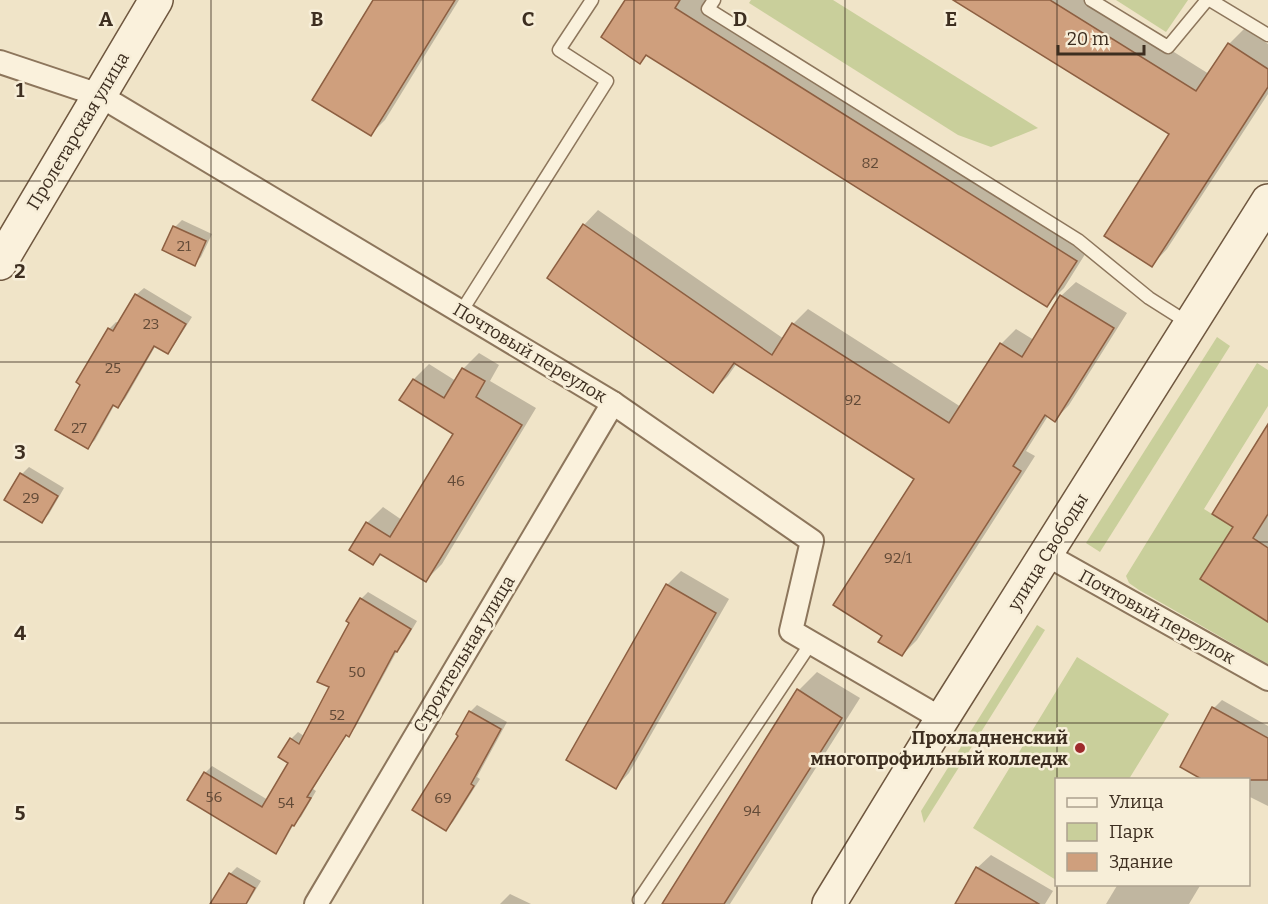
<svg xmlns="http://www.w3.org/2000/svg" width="1268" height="904" font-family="Bitter,serif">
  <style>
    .green { fill: #c9cf9b }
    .shadow { fill: #0003 }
    .building { fill: #cf9f7d; stroke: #8d5f41; stroke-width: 1.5 }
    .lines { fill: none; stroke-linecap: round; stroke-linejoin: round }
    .lane-casing { stroke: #8d765c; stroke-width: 15 }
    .street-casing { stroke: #8d765c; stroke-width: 26 }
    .secondary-casing { stroke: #6f573f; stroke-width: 36 }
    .lane { stroke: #faf1dc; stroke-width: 12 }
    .street { stroke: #faf1dc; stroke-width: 22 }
    .secondary { stroke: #faf1dc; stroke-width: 33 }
    .grid { fill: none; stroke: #3d2e20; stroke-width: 1.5; stroke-opacity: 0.55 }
    .poi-dot { fill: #9e2a2b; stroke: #f7eed8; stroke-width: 2 }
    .labels { text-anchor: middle; stroke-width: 5; stroke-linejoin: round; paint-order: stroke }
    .number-label { font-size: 15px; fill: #624a37 }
    .street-label { font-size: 18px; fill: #3d2e20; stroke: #f7eed8 }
    .poi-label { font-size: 18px; font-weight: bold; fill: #3d2e20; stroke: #f7eed8; text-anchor: end }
    .grid-label { font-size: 20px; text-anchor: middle; font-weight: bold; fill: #3d2e20; stroke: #f7eed8; stroke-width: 5; stroke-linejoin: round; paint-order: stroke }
  </style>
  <rect width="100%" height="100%" fill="#f0e4c8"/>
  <g class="green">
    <polygon points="751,0 833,0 1038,128 991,147 958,135 749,3"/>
    <polygon points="1116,0 1188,0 1166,32"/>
    <polygon points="1217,337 1230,346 1100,552 1086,543"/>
    <polygon points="1257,363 1268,370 1268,406 1204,509 1233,527 1200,579 1268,622 1268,664 1139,590 1129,583 1126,576"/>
    <polygon points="1037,625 1045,630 924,823 921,811"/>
    <polygon points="1077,657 1169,714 1129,779 1056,780 1056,880 973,828"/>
  </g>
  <g class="shadow">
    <polygon points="375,0 459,0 385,120 371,134"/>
    <polygon points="626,0 707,0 1092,243 1064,288 1047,305 648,54 640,62"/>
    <polygon points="956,0 1091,0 1209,74 1229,44 1245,28 1268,44 1268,94 1167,249 1152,265 1171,134"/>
    <polygon points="598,210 784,339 793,324 808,309 961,407 1001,344 1016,329 1034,340 1061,296 1076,282 1127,313 1069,405 1055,420 1048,416 1026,451 1035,456 917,640 902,655 884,636 916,478 737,363 728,376 713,391 584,225"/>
    <polygon points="182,220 212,234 201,257 194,264 164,250 175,227"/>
    <polygon points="144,288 192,317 174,345 167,352 156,345 125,399 118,406 115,404 95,440 88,447 109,329 116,322 119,323 136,295"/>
    <polygon points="479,353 499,365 490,381 536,408 442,564 426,580 382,554 373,563 367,523 383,507 402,520 455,433 401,399 414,379 429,364 456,381 463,369"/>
    <polygon points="1268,427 1268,620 1235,526"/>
    <polygon points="29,467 64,488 49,514 42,521 6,500 22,474"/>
    <polygon points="681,571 729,599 629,773 616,787 667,585"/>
    <polygon points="368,592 417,621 404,643 398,649 355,728 347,734 313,789 316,791 301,817 295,822 282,845 275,852 205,773 212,766 268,800 290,762 291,739 298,732 304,736 331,686 351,623 361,599"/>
    <polygon points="817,672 860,698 730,904 664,904 799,690"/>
    <polygon points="1222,700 1268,726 1268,806 1248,796 1248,780 1214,708"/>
    <polygon points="477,705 507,722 477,777 480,779 453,822 446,829 470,712"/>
    <polygon points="991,855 1053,891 1045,904 956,904 977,868"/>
    <polygon points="237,867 261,881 247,904 228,904 230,874"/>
    <polygon points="1118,884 1201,884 1189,904 1106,904"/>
    <polygon points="510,894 531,904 500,904"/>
  </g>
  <g class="building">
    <polygon points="373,0 455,0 371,136 312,100"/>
    <polygon points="625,0 680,0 675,8 1077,261 1047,307 646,55 640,64 601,37"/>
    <polygon points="953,0 1050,0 1196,91 1228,43 1268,69 1268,87 1152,267 1104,236 1169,134"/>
    <polygon points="583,224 772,355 792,323 949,423 1000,343 1022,357 1060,295 1114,328 1055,422 1045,415 1013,466 1021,471 902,656 878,642 882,636 833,605 914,479 734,363 713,393 547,278"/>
    <polygon points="173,226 206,241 195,266 162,250"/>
    <polygon points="135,294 186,324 168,354 154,346 118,408 113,405 88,449 55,430 80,385 76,382 108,328 113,331"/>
    <polygon points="462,368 485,381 476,397 522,425 426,582 380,554 373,565 349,550 366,522 390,537 453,434 399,400 413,379 444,398"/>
    <polygon points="1268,424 1268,514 1253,538 1268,548 1268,622 1200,579 1233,527 1212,514"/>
    <polygon points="20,473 58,496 42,523 4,500"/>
    <polygon points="666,584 716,613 616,789 566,760"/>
    <polygon points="360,598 411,629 397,652 395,651 349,737 346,735 307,797 311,798 294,826 292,825 276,854 187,800 204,772 262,807 288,763 278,757 290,738 299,744 329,687 317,682 349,623 346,621"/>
    <polygon points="797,689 842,718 724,904 662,904"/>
    <polygon points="1212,707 1268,738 1268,780 1203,780 1180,767"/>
    <polygon points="469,711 501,729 471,784 474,786 446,831 412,810 458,736 456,734"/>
    <polygon points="976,867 1039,904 955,904"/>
    <polygon points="229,873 255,888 246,904 210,904"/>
  </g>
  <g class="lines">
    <g class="lane-casing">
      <g id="lane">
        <polyline points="714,0 708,9 1078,240 1149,298 1190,324"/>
        <polyline points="1091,0 1168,47 1207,0"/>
        <polyline points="1210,0 1268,35"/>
        <polyline points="461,312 607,81 559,50 592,0"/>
        <polyline points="639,900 811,643"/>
      </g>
    </g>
    <g class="street-casing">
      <g id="street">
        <polyline points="0,62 99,95 613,403 812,541 791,631 942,719"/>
        <polyline points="1047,555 1268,679"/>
        <polyline points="316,904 613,403"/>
      </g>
    </g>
    <g class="secondary-casing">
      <g id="secondary">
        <polyline points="0,263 156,0"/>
        <polyline points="829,904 942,719 1268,201"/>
      </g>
    </g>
    <use href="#lane" class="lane"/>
    <use href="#street" class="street"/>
    <use href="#secondary" class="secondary"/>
  </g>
  <path class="grid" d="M211 0V904M423 0V904M634 0V904M845 0V904M1057 0V780M0 181H1268M0 362H1268M0 542H1268M0 723H1268M1057 884V904"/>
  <circle class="poi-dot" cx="1080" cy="748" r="6"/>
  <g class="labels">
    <g class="number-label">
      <text x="870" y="168">82</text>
      <text x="184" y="251">21</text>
      <text x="151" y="329">23</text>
      <text x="113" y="373">25</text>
      <text x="853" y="405">92</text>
      <text x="79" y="433">27</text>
      <text x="456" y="486">46</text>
      <text x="31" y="503">29</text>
      <text x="898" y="563">92/1</text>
      <text x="357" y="677">50</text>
      <text x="337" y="720">52</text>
      <text x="214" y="802">56</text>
      <text x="443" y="803">69</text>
      <text x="286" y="808">54</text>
      <text x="752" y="816">94</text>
    </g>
    <g class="street-label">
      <text transform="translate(78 131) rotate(-59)" y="6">Пролетарская улица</text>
      <text transform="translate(530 353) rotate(31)" y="6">Почтовый переулок</text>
      <text transform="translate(1048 552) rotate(-58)" y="6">улица Свободы</text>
      <text transform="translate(1157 617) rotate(29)" y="6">Почтовый переулок</text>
      <text transform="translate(464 654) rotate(-59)" y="6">Строительная улица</text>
    </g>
    <g class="poi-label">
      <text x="1068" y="744">Прохладненский<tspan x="1068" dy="21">многопрофильный колледж</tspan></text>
    </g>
  </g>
  <g class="grid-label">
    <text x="106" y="26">A</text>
    <text x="317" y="26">B</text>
    <text x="528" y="26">C</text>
    <text x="740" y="26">D</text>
    <text x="951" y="26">E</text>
    <text x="20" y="97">1</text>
    <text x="20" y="278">2</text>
    <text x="20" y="459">3</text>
    <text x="20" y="640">4</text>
    <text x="20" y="820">5</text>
  </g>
  <rect x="1055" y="778" width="195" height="108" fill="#f7eed8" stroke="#ada18e" stroke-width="1.5"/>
  <rect x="1067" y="798" width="30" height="9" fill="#faf1dc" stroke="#ada18e" stroke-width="1.5"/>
  <text x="1109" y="808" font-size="18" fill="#3d2e20">Улица</text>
  <rect x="1067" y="823" width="30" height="18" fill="#c9cf9b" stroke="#ada18e" stroke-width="1.5"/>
  <text x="1109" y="838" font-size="18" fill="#3d2e20">Парк</text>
  <rect x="1067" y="853" width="30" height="18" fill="#cf9f7d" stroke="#ada18e" stroke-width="1.5"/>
  <text x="1109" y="868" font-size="18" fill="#3d2e20">Здание</text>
  <path d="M1058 45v9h86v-9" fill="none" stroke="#3d2e20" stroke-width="3"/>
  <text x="1067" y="45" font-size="18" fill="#3d2e20" stroke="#f7eed8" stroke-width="4.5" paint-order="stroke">20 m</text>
</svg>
